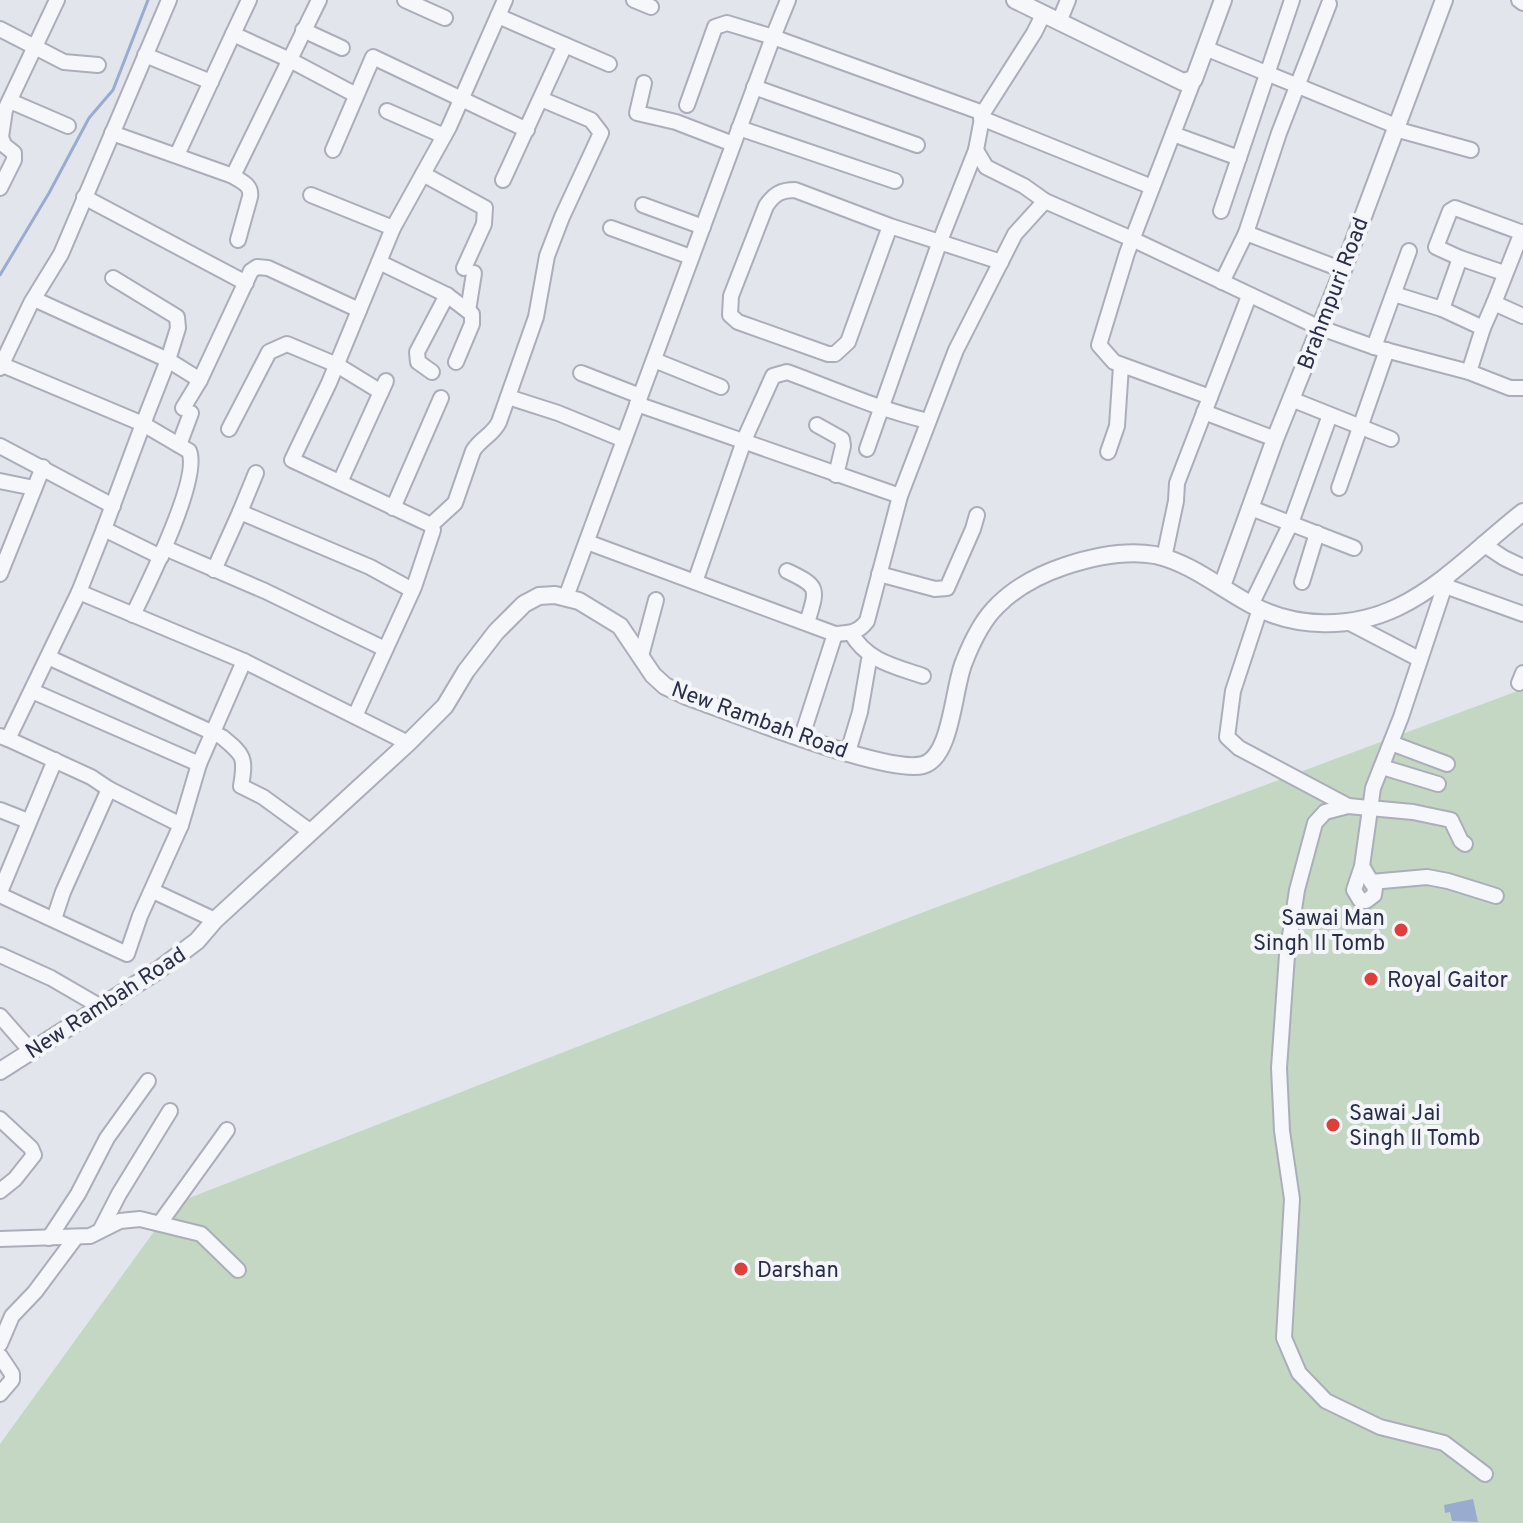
<svg xmlns="http://www.w3.org/2000/svg" width="1523" height="1523" font-family="Overpass,sans-serif">
  <style>
    .green { fill: #c4d7c3 }
    .water { fill: #9aabd0 }
    .lines { fill: none; stroke-linecap: round; stroke-linejoin: round }
    .stream { stroke: #9aabd0; stroke-width: 3 }
    .minor-casing { stroke: #abaeba; stroke-width: 18 }
    .tertiary-casing { stroke: #abaeba; stroke-width: 20 }
    .minor { stroke: #f6f7fa; stroke-width: 14 }
    .tertiary { stroke: #f6f7fa; stroke-width: 16 }
    .poi-dot { fill: #de3f3b; stroke: #f3f5f9; stroke-width: 3 }
    .labels { text-anchor: middle; stroke-width: 8; stroke-linejoin: round; paint-order: stroke }
    .street-label { font-size: 22px; fill: #282e47; stroke: #f3f5f9 }
    .poi-label { font-size: 22px; fill: #282e47; stroke: #f3f5f9; text-anchor: start }
  </style>
  <rect width="100%" height="100%" fill="#e3e5ec"/>
  <polygon class="green" points="1523,689 1523,1523 0,1523 0,1444 174,1204 913,916"/>
  <polygon class="water" points="1473,1499 1478,1522 1452,1521 1450,1512 1445,1513 1444,1505"/>
  <g class="lines">
    <polyline class="stream" points="0,275 49,193 89,118 113,90 148,0"/>
    <g class="minor-casing">
      <g id="minor">
        <polyline points="249,0 233,34 290,60 356,95"/>
        <polyline points="405,0 445,18"/>
        <polyline points="634,0 651,7"/>
        <polyline points="1519,0 1523,3"/>
        <polyline points="1043,15 1034,33 983,113 976,150 986,167 1024,186 1045,201 1132,239 1318,327 1374,347 1409,251"/>
        <polyline points="498,16 609,64"/>
        <polyline points="1059,22 1068,0"/>
        <polyline points="0,29 64,62 98,65"/>
        <polyline points="303,30 342,48"/>
        <polyline points="1205,48 1396,126"/>
        <polyline points="145,55 211,82"/>
        <polyline points="1194,79 1127,253 1099,345 1114,362 1210,397"/>
        <polyline points="644,83 637,113 676,122 733,144"/>
        <polyline points="754,87 917,145"/>
        <polyline points="10,101 68,126"/>
        <polyline points="687,105 715,27 727,23 773,37 788,0"/>
        <polyline points="387,111 444,136"/>
        <polyline points="981,118 1152,187"/>
        <polyline points="739,128 895,181"/>
        <polyline points="1395,129 1471,150"/>
        <path d="M112 133 233 176C242 182 252 185 250 197L238 240"/>
        <polyline points="1173,134 1239,158"/>
        <polyline points="333,150 373,57 527,130"/>
        <polyline points="177,155 233,34"/>
        <polyline points="423,174 485,208 484,224 464,268"/>
        <polyline points="233,176 319,0"/>
        <polyline points="503,180 565,45"/>
        <polyline points="0,188 14,160 14,153 4,145 1,137 5,110 57,0"/>
        <polyline points="311,195 393,228"/>
        <polyline points="84,197 246,283"/>
        <polyline points="643,205 703,227"/>
        <polyline points="1221,211 1292,0"/>
        <path d="M890 226 795 190C781 190 774 194 766 206L731 296 730 315 738 322 828 354H835L848 342 890 226 1001 262"/>
        <polyline points="611,228 691,257"/>
        <polyline points="1522,232 1494,303 1523,316"/>
        <polyline points="1246,233 1343,270"/>
        <polyline points="379,262 447,295 472,314 472,324 456,362"/>
        <polyline points="1504,273 1460,258 1436,247 1450,211 1455,208 1523,233"/>
        <polyline points="113,278 177,317 178,328 168,360 200,380 251,271 257,267 268,268 359,310"/>
        <polyline points="1222,282 1246,233 1279,133 1329,4"/>
        <polyline points="1394,294 1442,309 1460,258"/>
        <polyline points="1442,309 1483,328 1494,303"/>
        <polyline points="468,311 474,273"/>
        <polyline points="1374,347 1469,372 1510,388 1523,388"/>
        <polyline points="654,360 721,387"/>
        <polyline points="0,364 143,424 168,360 34,299"/>
        <polyline points="0,368 31,303 61,254 169,0"/>
        <polyline points="432,372 418,362 417,352 447,295"/>
        <polyline points="1469,372 1483,328"/>
        <polyline points="581,373 640,396"/>
        <polyline points="508,397 558,413 624,440"/>
        <polyline points="1291,399 1391,439"/>
        <polyline points="637,404 900,496"/>
        <polyline points="183,408 200,380"/>
        <polyline points="1204,412 1275,439"/>
        <polyline points="817,425 842,439 843,446 836,475"/>
        <polyline points="229,429 269,352 287,344 337,365 381,392"/>
        <polyline points="179,445 191,413"/>
        <polyline points="0,446 113,506"/>
        <polyline points="867,449 940,241 976,150"/>
        <polyline points="1108,452 1117,426 1121,366"/>
        <polyline points="0,481 34,488"/>
        <polyline points="340,482 386,381"/>
        <polyline points="1339,488 1387,350"/>
        <polyline points="393,508 441,398"/>
        <polyline points="1251,508 1354,548"/>
        <polyline points="240,512 256,473"/>
        <path d="M431 525 455 503 473 451C480 439 493 435 499 422L536 317 547 256 562 217 601 133 591 120 541 99"/>
        <path d="M104 529 143 424 189 451C201 478 147 586 133 615"/>
        <path d="M587 542 835 634C850 633 858 633 867 621L900 496 956 350 1015 234 1045 201"/>
        <polyline points="1483,544 1504,558 1523,567"/>
        <polyline points="165,548 265,591 385,649"/>
        <polyline points="161,557 104,529 79,592 244,661 408,743"/>
        <polyline points="1164,558 1176,501 1177,483 1249,296"/>
        <polyline points="214,570 240,512 370,567 412,590"/>
        <path d="M787 571C821 587 817 589 807 623"/>
        <polyline points="0,574 43,467"/>
        <polyline points="879,574 935,589 947,588 973,529 977,515"/>
        <path d="M695 582 745 438 773 376 787 372C834 389 880 410 928 421"/>
        <polyline points="1302,582 1317,533"/>
        <polyline points="1445,586 1523,614"/>
        <polyline points="566,597 773,37 983,113"/>
        <polyline points="1251,605 1291,523 1330,415"/>
        <polyline points="1260,609 1233,691 1227,737 1239,748 1348,806"/>
        <polyline points="1348,622 1419,659"/>
        <path d="M851 633C867 661 894 666 923 676"/>
        <polyline points="641,656 656,600"/>
        <path d="M48 657 222 737C244 755 246 757 241 786L263 797 311 832"/>
        <polyline points="1519,683 1523,673"/>
        <polyline points="355,716 414,587 433,530 431,525 292,460 329,383 393,228 449,127 505,0"/>
        <polyline points="0,736 8,739 79,592"/>
        <polyline points="802,736 835,634"/>
        <polyline points="8,739 91,777 109,789 181,825"/>
        <polyline points="1391,743 1447,764"/>
        <polyline points="848,752 860,712 869,660"/>
        <polyline points="199,764 244,661"/>
        <polyline points="1382,767 1438,784"/>
        <polyline points="0,810 28,821"/>
        <polyline points="1465,844 1461,841 1451,820 1413,812 1348,806 1325,812 1315,823 1297,890 1287,955 1279,1068 1282,1131 1292,1199 1284,1338 1299,1373 1326,1401 1380,1427 1444,1443 1485,1474"/>
        <polyline points="1362,866 1375,888 1374,895 1366,901 1360,900 1354,890 1362,866 1373,788 1401,717 1449,573"/>
        <polyline points="1371,882 1427,877 1448,881 1496,896"/>
        <polyline points="153,891 215,920"/>
        <polyline points="0,892 55,760"/>
        <polyline points="0,895 127,954 140,916 181,825 199,764 32,691"/>
        <polyline points="54,919 63,892 109,789"/>
        <polyline points="0,955 51,978 101,1007"/>
        <polyline points="0,1016 30,1050"/>
        <polyline points="0,1119 31,1148 34,1155 15,1179 0,1191"/>
        <polyline points="160,1223 227,1130"/>
        <polyline points="101,1229 119,1194 170,1111"/>
        <polyline points="49,1238 78,1194 107,1138 148,1081"/>
        <polyline points="0,1239 90,1236 120,1221 140,1219 201,1234 238,1270"/>
        <polyline points="0,1344 12,1316 35,1292 76,1237"/>
        <polyline points="0,1356 12,1374 12,1380 0,1394"/>
      </g>
    </g>
    <g class="tertiary-casing">
      <g id="tertiary">
        <polyline points="1015,0 1183,82 1194,79 1223,0"/>
        <polyline points="1222,586 1275,439 1343,270 1444,0"/>
        <path d="M0 1071 157 971 197 941 215 920 408 743 445 706 466 671 496 632 524 604 539 596 555 595 579 601 620 626 653 675 665 686 686 696C729 711 886 775 923 765 952 757 953 688 964 662 971 644 983 619 998 605 1016 587 1041 574 1065 566 1092 557 1126 550 1155 555 1191 563 1220 588 1252 605 1296 629 1352 629 1398 607 1444 585 1483 543 1523 512"/>
      </g>
    </g>
    <use href="#minor" class="minor"/>
    <use href="#tertiary" class="tertiary"/>
  </g>
  <g class="poi-dot">
    <circle cx="1401" cy="930" r="8"/>
    <circle cx="1371" cy="979" r="8"/>
    <circle cx="1333" cy="1125" r="8"/>
    <circle cx="741" cy="1269" r="8"/>
  </g>
  <g class="labels">
    <g class="street-label">
      <text transform="translate(1332 293) rotate(-69)" y="8">Brahmpuri Road</text>
      <text transform="translate(760 719) rotate(20)" y="8">New Rambah Road</text>
      <text transform="translate(105 1002) rotate(-33)" y="8">New Rambah Road</text>
    </g>
    <g class="poi-label">
      <text x="1385" y="925" text-anchor="end">Sawai Man<tspan x="1385" dy="25">Singh II Tomb</tspan></text>
      <text x="1387" y="987">Royal Gaitor</text>
      <text x="1349" y="1120">Sawai Jai<tspan x="1349" dy="25">Singh ll Tomb</tspan></text>
      <text x="757" y="1277">Darshan</text>
    </g>
  </g>
</svg>
